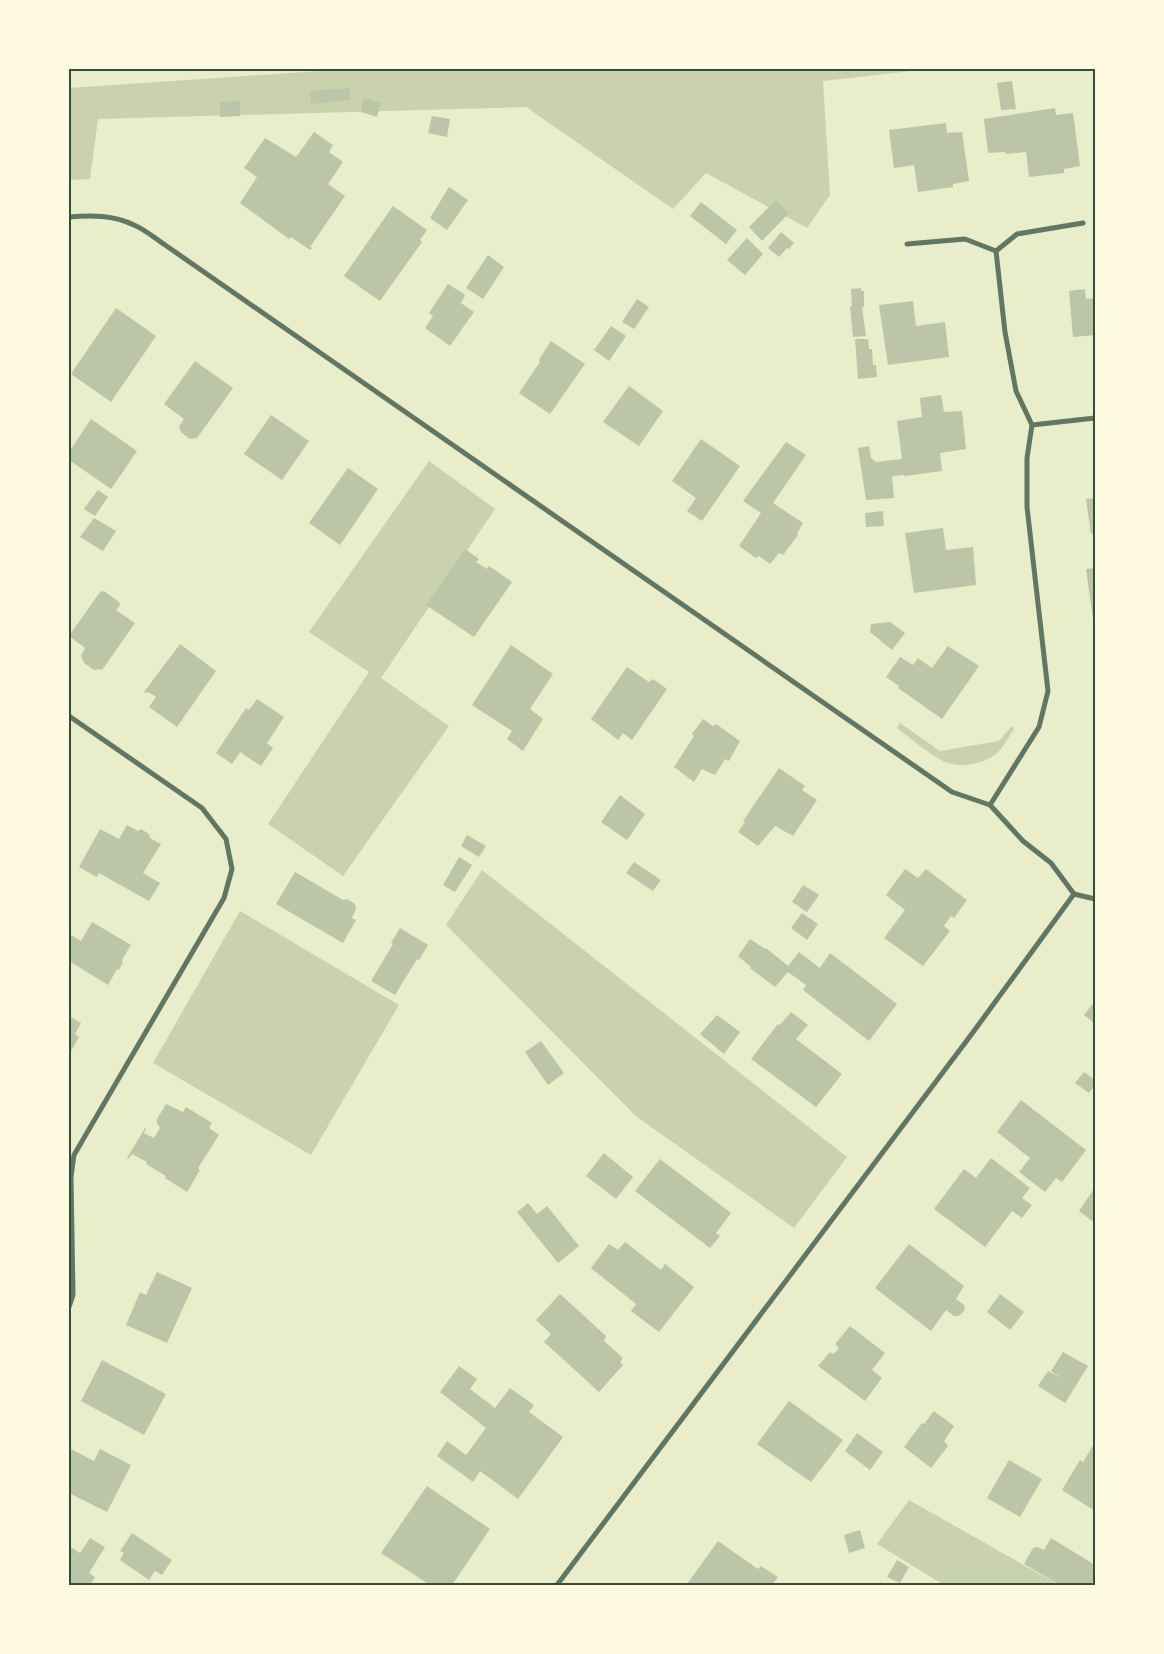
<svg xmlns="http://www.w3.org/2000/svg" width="1164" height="1654" font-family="'Source Sans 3',sans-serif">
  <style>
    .green { fill: #cad2ad }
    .building { fill: #bcc5a7 }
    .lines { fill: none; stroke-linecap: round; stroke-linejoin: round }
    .minor { stroke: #617663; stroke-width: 5 }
    .neatline { fill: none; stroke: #344e41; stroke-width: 2 }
  </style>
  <rect width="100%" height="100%" fill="#e9edc9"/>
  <g class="green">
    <polygon points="348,69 929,69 823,81 830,195 807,228 706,173 673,209 526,107 98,119 90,179 69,180 69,88"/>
    <polygon points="429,461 495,509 381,678 449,726 343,876 268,824 369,672 309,632"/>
    <path d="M900 723 940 751 999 741 1012 726 1014 729C1009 736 1003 748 996 754 983 764 963 768 948 763 935 759 909 737 897 728Z"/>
    <polygon points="482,870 847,1157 794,1228 637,1117 446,925"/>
    <polygon points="240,911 399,1005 311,1155 153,1063"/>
    <polygon points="909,1500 1059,1585 944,1585 877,1544"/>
  </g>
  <g class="building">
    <polygon points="1012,81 1016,109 1001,110 997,83"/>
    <polygon points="349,88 351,100 311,104 310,91"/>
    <polygon points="364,98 381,103 377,117 361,112"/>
    <polygon points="240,101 240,116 220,117 220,102"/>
    <polygon points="1055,108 1056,115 1073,113 1080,166 1064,169 1064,173 1029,177 1026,152 1006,154 1005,152 988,153 984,119"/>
    <polygon points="432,116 450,119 447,137 428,133"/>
    <polygon points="946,123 947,133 962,132 969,181 953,184 953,187 918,192 914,165 894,168 889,130"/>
    <polygon points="314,132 333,145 329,152 343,162 328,184 345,196 310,247 312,248 310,250 291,237 289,239 240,203 257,177 244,168 265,138 296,157"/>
    <polygon points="449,187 468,200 447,230 430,218"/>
    <polygon points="776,200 789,213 762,241 749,227"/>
    <polygon points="701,202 737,230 726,244 690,216"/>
    <polygon points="393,206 427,230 420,240 422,242 380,301 344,276"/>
    <polygon points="781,232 794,243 789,249 787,248 779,257 768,248"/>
    <polygon points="747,238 763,254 745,275 727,260"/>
    <polygon points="488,255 504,267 483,299 466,288"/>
    <polygon points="448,284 464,294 465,296 461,303 474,312 450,346 425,328 433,316 429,313"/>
    <polygon points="861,288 861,291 864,291 864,307 862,307 866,336 853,337 850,306 852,307 851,289"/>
    <polygon points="1085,289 1086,299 1095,298 1095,335 1073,337 1069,291"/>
    <polygon points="637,299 649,307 634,329 622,322"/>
    <polygon points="913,301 916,326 945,322 949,357 888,365 879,305"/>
    <polygon points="116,308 156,336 111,402 71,374"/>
    <polygon points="611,326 626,336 609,361 594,350"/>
    <polygon points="855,339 868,339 869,349 872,349 873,365 876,365 877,377 858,379"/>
    <polygon points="551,341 585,364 550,414 519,393 540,362 539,360"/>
    <polygon points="195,361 233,388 197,438 190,439 181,432 179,427 184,419 164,404"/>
    <polygon points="629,386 663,411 639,446 603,422"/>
    <polygon points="941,395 944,412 962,411 966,449 940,453 942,471 905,476 904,475 892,476 894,498 866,500 858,448 869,446 871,458 876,462 902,459 897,421 922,417 920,398"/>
    <polygon points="271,415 309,441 282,480 244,454"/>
    <polygon points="91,419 137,451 111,489 69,460 69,452"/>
    <polygon points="701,439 740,466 702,521 687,511 696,498 672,481"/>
    <polygon points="786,442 806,455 773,503 803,523 797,534 798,535 783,555 779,553 770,564 759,556 756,558 739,546 761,513 743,501"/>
    <polygon points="348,468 378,489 340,545 309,523"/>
    <polygon points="98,490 108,497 95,516 84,509"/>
    <polygon points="1095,498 1095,533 1091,534 1086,499"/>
    <polygon points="883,511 884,526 866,527 865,513"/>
    <polygon points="94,518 116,531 103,551 80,537"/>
    <polygon points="943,528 946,550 973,547 976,585 914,593 905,533"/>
    <polygon points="465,549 479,559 476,562 487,569 489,566 512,582 474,637 426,605"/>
    <polygon points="1095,568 1095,620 1093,620 1086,569"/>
    <polygon points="104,591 119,602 120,605 116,610 135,623 102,670 99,669 94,670 84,663 81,656 85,648 69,636 100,592"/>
    <polygon points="890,622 905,633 892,650 870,632 871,624"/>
    <polygon points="180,644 216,671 177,727 149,707 156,697 148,692 146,693 144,692"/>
    <polygon points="511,645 553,674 530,709 543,719 523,751 507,739 512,731 472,705"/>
    <polygon points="948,646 979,666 942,719 898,688 899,686 886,677 900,657 913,665 918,658 932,668"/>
    <polygon points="627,667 649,682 653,679 667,689 632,740 623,733 618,740 591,719"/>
    <polygon points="257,699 284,717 267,743 273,748 261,766 240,752 232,764 216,753 246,708 249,710"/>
    <polygon points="703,719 713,726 716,724 740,741 729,761 725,759 715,775 702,769 694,782 674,767 694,736 692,734"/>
    <polygon points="779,768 805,786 802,790 817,800 793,836 775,826 758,846 738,832 745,822 743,821"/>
    <polygon points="620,795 645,814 627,840 601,822"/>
    <polygon points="127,825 138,831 141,829 149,834 150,838 161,844 143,873 160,883 149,901 99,873 97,877 79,867 100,829 119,839"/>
    <polygon points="467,835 486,846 479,857 461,846"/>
    <polygon points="459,857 472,865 455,892 443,885"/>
    <polygon points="634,862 661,880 653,891 626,873"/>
    <polygon points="905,869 918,878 926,869 967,900 954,918 951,916 944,926 950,931 923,966 884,938 905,910 886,895"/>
    <polygon points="295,872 343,900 347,899 355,904 356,909 352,918 356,920 343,943 276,904"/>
    <polygon points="803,885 819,895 807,912 792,902"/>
    <polygon points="802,913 818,924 807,940 791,928"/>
    <polygon points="92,922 131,945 122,960 123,962 119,970 117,969 108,985 69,961 69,934 81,941"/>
    <polygon points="400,928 428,945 419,960 417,959 395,995 371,981 393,944 391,943"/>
    <polygon points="750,939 765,949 766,948 788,966 799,952 820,968 830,953 897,1004 869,1041 803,990 806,985 788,972 775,987 750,968 751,967 738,956"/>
    <polygon points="1095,1001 1095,1024 1084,1015"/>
    <polygon points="791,1012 808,1025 796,1039 842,1074 816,1107 751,1059 778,1024 780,1025"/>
    <polygon points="717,1015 740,1032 724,1054 700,1034"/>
    <polygon points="69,1016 81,1023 75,1034 79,1037 69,1055"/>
    <polygon points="541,1041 564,1073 548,1085 525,1052"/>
    <polygon points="1084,1072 1095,1080 1095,1085 1089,1093 1075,1083"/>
    <polygon points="1021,1100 1086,1150 1062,1182 1056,1178 1045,1192 1019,1172 1030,1158 997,1132"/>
    <polygon points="166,1104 183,1112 186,1107 212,1123 209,1128 219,1135 198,1168 200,1170 187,1192 165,1178 166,1176 146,1164 147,1162 132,1154 128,1159 127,1158 145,1128 146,1128 144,1133 154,1138 160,1128 157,1123 157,1119"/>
    <polygon points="604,1153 633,1177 616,1199 586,1176"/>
    <polygon points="991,1158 1030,1188 1022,1198 1032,1205 1022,1218 1012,1211 985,1247 934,1209 964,1169 976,1178"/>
    <polygon points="660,1159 731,1213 716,1233 720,1236 710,1248 635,1191"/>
    <polygon points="1095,1187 1095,1223 1079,1211"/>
    <polygon points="528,1203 537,1214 547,1206 579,1246 558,1263 517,1212"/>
    <polygon points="625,1242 661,1270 665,1264 694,1287 659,1332 631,1311 636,1304 591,1268 609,1244 618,1250"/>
    <polygon points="909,1244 964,1286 956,1299 964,1305 965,1310 959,1316 954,1316 946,1310 931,1331 875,1288"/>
    <polygon points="157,1272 192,1288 167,1343 126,1325 140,1292 146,1295"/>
    <polygon points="560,1294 606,1336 604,1341 623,1358 620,1362 623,1365 599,1392 544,1342 551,1334 536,1320"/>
    <polygon points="1000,1294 1024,1312 1010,1330 987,1312"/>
    <polygon points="850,1326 885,1353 872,1370 882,1378 865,1401 818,1366 830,1352 834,1354 839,1348 835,1344"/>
    <polygon points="1063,1352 1088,1366 1065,1403 1038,1386 1048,1371 1061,1378 1051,1371"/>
    <polygon points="102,1360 166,1394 144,1435 81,1401"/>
    <polygon points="459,1366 477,1379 470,1389 495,1408 510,1388 534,1405 529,1412 563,1437 518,1499 480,1471 473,1482 437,1456 447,1441 466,1455 486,1428 440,1392"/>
    <polygon points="789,1401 843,1440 811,1482 757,1444"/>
    <polygon points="934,1411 954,1426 944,1441 948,1446 931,1468 904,1447 922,1423 924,1424"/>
    <polygon points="857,1433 883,1452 870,1470 845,1451"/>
    <polygon points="1095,1442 1095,1511 1062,1490 1080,1460 1083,1462"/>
    <polygon points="69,1448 94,1461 100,1449 131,1465 107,1512 69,1493"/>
    <polygon points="1009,1460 1042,1479 1020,1517 987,1498"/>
    <polygon points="427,1486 490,1529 452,1585 430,1585 381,1553"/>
    <polygon points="860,1530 865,1548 849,1553 844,1535"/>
    <polygon points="132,1533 172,1560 162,1575 155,1571 149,1580 120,1560 124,1553 120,1551"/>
    <polygon points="90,1538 105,1547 89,1573 95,1577 90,1585 69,1585 69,1546 80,1553"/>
    <polygon points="1051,1538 1095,1565 1095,1579 1090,1585 1060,1585 1024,1564 1033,1548 1037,1547 1044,1550"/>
    <polygon points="718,1541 758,1569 761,1566 778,1577 772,1585 687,1584"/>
    <polygon points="897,1560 909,1567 900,1583 887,1577"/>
  </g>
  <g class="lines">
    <g class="minor">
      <path d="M69 217C92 215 113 215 134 225 146 230 157 240 168 247L952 792 990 805 1023 841 1051 863 1074 894 1095 899"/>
      <polyline points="907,244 965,239 996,251 1017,234 1083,223"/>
      <polyline points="1032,425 1095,418"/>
      <polyline points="69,716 202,808 226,839 232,869 224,898 74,1155 71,1177 73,1295 69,1307"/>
      <polyline points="990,805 1039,727 1048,691 1027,507 1027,458 1032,425 1016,391 1005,332 996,251"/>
      <polyline points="557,1585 971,1035 1074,894"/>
    </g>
  </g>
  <rect width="1164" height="1654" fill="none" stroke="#fefae0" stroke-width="140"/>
  <rect x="70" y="70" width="1024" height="1514" class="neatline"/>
</svg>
